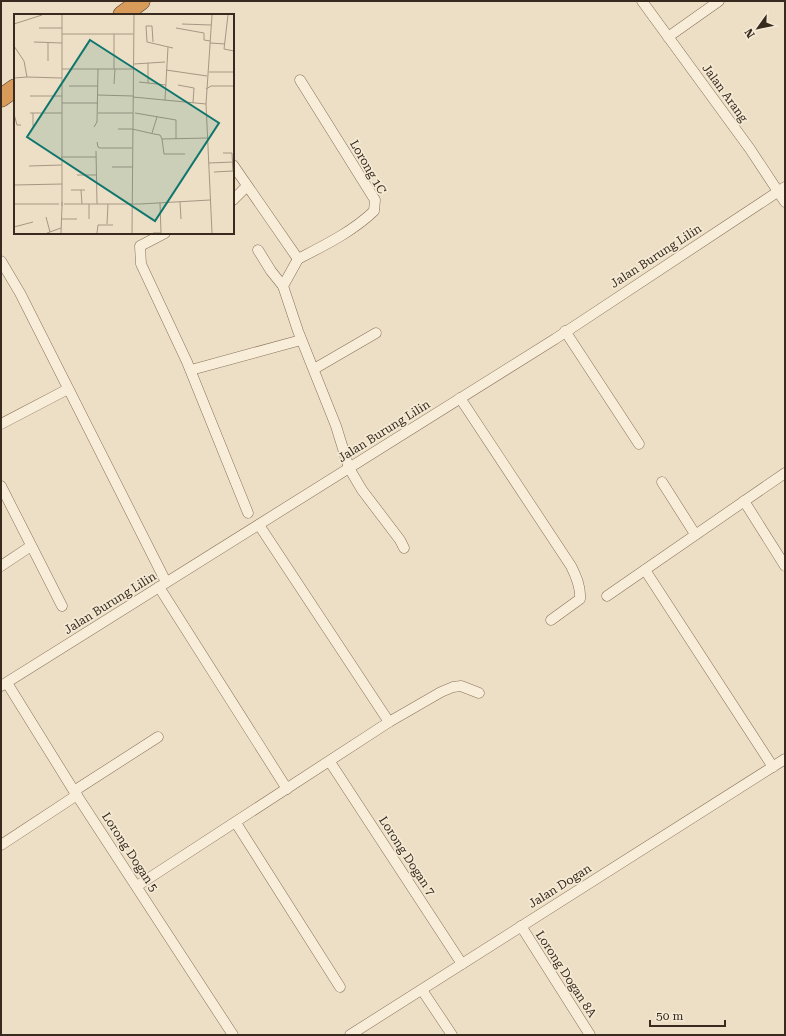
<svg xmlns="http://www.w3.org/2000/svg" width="786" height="1036" font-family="'Roboto Serif',serif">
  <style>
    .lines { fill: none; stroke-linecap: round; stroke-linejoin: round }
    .street-casing { stroke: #87715c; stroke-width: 11 }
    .highway-casing { stroke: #553f30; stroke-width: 19 }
    .street { stroke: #f8edd8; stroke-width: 10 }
    .highway { stroke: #d89b59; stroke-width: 18 }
    .labels { text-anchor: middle; stroke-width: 3.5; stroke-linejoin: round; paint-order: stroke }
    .street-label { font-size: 12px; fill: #382a1f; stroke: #f4ead4 }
    .inset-road { fill: none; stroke: #a59783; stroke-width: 1 }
    .view { fill: #0f766e; fill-opacity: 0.15; stroke: #0f766e; stroke-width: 2 }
    .inset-edge { fill: none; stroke: #382a1f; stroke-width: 2 }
  </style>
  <rect width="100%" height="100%" fill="#eddfc5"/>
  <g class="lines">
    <g class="street-casing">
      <g id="street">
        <polyline points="642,1 750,149 785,202"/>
        <polyline points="668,37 719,1"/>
        <polyline points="233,165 298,259"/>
        <polyline points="233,200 247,186"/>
        <polyline points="165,233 140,246 141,264 187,362 248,513"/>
        <polyline points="258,250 271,271 283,286"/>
        <polyline points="298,259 283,286 298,331 336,426 349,468 362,490 400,540 404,548"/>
        <path d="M298 259C325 245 352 232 374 211L375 200 300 80"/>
        <polyline points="1,261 20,293 166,582"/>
        <polyline points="565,331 639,444"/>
        <polyline points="314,369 376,333"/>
        <polyline points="191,370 301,340"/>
        <path d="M460 398 571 566C576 576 581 587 580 599L551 620"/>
        <polyline points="1,424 68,389"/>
        <polyline points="662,482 695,534"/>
        <polyline points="1,486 62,606"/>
        <polyline points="744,501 785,566"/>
        <polyline points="259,525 389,722"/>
        <polyline points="1,566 31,546"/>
        <polyline points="645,570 773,767"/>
        <polyline points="159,587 287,789"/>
        <polyline points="607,596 785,473"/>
        <polyline points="7,683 74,791 233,1035"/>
        <polyline points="1,686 555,339 785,187"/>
        <polyline points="330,762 462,964"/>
        <polyline points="74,791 158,737"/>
        <polyline points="236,823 340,987"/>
        <polyline points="1,845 77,795"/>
        <polyline points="137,886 389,722 441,692 453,687 461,686 479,693"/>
        <polyline points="521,926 590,1035"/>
        <polyline points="422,990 452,1035"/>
        <polyline points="350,1035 785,759"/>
      </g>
    </g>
    <g class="highway-casing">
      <g id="highway">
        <polyline points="122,15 141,1"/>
        <polyline points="1,98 15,88"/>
      </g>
    </g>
    <use href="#street" class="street"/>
    <use href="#highway" class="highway"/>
  </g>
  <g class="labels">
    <g class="street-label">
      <text transform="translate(725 93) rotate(54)" y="4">Jalan Arang</text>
      <text transform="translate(368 167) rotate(60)" y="4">Lorong 1C</text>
      <text transform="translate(656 256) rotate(-33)" y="4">Jalan Burung Lilin</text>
      <text transform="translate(384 431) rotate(-32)" y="4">Jalan Burung Lilin</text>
      <text transform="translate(110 603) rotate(-32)" y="4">Jalan Burung Lilin</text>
      <text transform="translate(130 852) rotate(57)" y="4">Lorong Dogan 5</text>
      <text transform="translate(407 856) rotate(57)" y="4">Lorong Dogan 7</text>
      <text transform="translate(560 886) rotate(-32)" y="4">Jalan Dogan</text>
      <text transform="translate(566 974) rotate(57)" y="4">Lorong Dogan 8A</text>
    </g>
  </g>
  <g transform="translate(14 14)">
    <rect width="220" height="220" fill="#eddfc5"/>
    <path class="inset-road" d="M214 1 210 35 220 37M0 10 28 1M168 10 197 11M25 14H48M162 14 190 19V26L196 27M48 20H119M20 28 48 29M139 28 138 12H132L133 28 159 34M196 29 211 30M0 32 10 47 13 63 48 64M34 47V29M134 49V69M120 50 151 48M48 55H119M100 55V20M152 56 193 62M195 58H220M0 64 13 63M125 68 152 71M100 70 101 55M164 71 180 74 179 89M55 72H84M192 75 197 72H220M84 81 119 82M16 82H48M119 83 192 90M151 86 154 33M48 89H84M16 99H48M84 99H119M121 99 162 106V125M0 100 3 111H7M19 112V99M80 113 83 108 84 55M104 115H118L140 120 146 121 148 125M138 119 143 103M148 125 193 124M148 125 150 140H171M83 128 84 133 86 134H118M82 137 83 190M47 143H82M195 149 220 148M15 152 48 151M98 153H118M200 158 219 157 218 139H209M63 161H83M0 171 48 170M57 176H71M67 176 68 190M48 188V192V1M166 188 167 205M0 190H45M50 190H126L196 186M75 190V205M32 203 36 218M47 205H63M93 210 94 190M0 213 19 208M33 219 47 214M47 219 48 192M83 219 84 211H99M118 219 120 1M139 219H147L146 189M198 219 192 90 198 1"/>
    <path class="view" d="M76 26 205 109 141 207 13 123Z"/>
    <rect width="220" height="220" class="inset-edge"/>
  </g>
  <rect width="786" height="1036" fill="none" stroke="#382a1f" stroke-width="4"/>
  <g transform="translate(758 28) rotate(237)" stroke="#f4ead4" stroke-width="3" paint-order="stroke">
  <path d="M0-3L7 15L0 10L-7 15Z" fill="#382a1f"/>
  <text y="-6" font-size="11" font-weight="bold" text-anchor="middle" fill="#382a1f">N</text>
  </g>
  <path d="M650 1020v6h75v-6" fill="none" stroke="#382a1f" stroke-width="2"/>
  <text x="656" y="1020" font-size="12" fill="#382a1f" stroke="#f4ead4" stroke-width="3" paint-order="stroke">50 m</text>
</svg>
